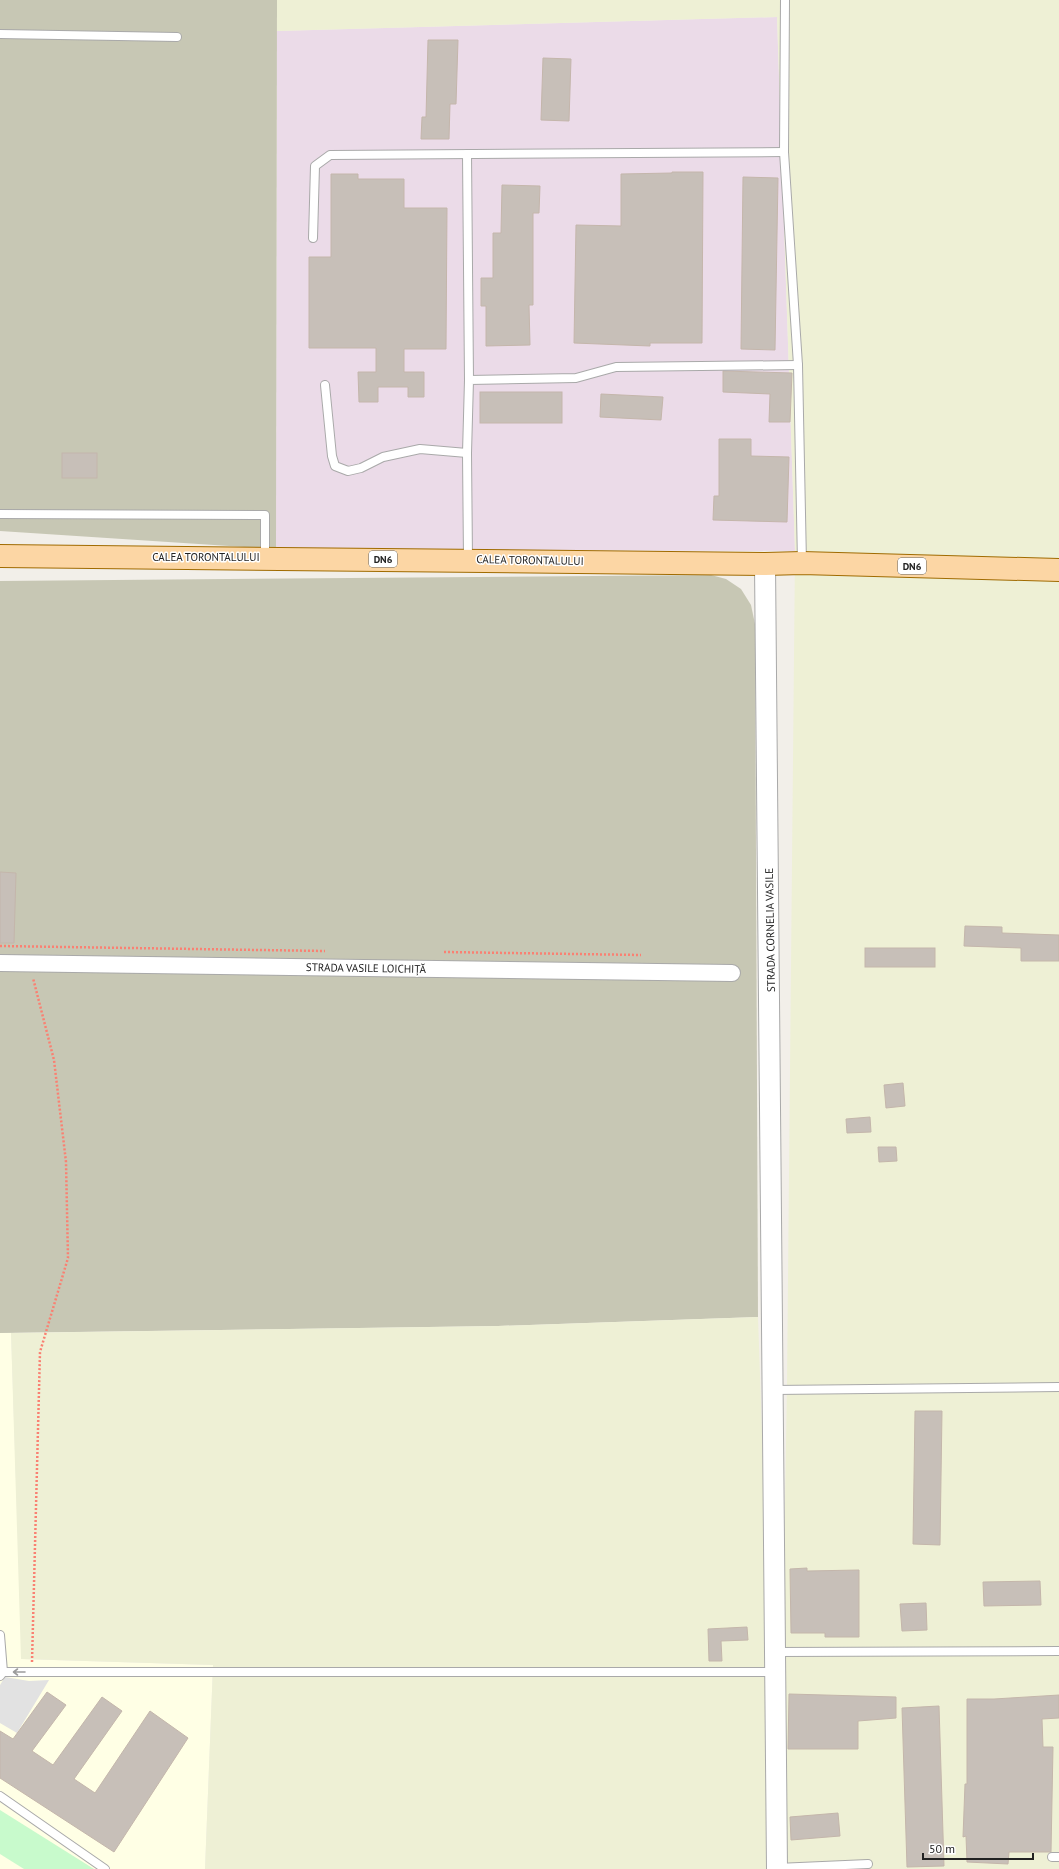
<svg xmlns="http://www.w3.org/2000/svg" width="1059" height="1869" font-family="'PT Sans',sans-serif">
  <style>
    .industrial { fill: #ebdbe8 }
    .education { fill: #ffffe5 }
    .construction { fill: #c7c7b4 }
    .farmland { fill: #eef0d5 }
    .park { fill: #c8facc }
    .parking { fill: #e2e2e2 }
    .building { fill: #c7bfb8; stroke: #c4b6ab }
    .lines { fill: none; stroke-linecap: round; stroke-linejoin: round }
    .service-casing { stroke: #a9a9a9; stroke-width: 10 }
    .minor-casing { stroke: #a9a9a9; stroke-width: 18 }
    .tertiary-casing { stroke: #a9a9a9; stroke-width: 22 }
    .primary-casing { stroke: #a06b00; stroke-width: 24 }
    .path { stroke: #fa8072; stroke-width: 2.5; stroke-dasharray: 2 2; stroke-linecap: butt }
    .service { stroke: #fff; stroke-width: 8 }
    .minor { stroke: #fff; stroke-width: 16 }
    .tertiary { stroke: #fff; stroke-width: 20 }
    .primary { stroke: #fcd6a4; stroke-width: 22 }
    .oneway { stroke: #9c9c9c }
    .labels { text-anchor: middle; stroke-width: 3; stroke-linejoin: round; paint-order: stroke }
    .shield { fill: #fff; stroke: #646464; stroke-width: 1 }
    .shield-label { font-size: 10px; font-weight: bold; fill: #222 }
    .street-label { font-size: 11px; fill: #222; stroke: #fff }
  </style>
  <rect width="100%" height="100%" fill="#f2efe9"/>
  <polygon class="industrial" points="777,17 795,551 276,549 277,31"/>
  <polygon class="education" points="0,1333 11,1333 22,1659 213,1665 205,1869 0,1869"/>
  <g class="construction">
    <polygon points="0,0 277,0 276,549 0,531"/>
    <polygon points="711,575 726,579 741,589 751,605 755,624 758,1317 498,1326 0,1333 0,581"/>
  </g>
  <g class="farmland">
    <polygon points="277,0 1059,0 1059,1869 779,1869 787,1384 795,551 777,17 277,31"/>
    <polygon points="758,1317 777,1869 205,1869 213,1665 21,1659 11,1333 498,1326"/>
  </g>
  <polygon class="park" points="0,1810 94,1869 24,1869 0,1854"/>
  <polygon class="parking" points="5,1677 29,1681 49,1680 17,1733 0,1723 0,1685"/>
  <g class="building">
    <polygon points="428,40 458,40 456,104 450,104 449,139 421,139 422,117 426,117"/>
    <polygon points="543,58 571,59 569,121 541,120"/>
    <polygon points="672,172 703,172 702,343 650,343 650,346 574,343 576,225 621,226 621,174 672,173"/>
    <polygon points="331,174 358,174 358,179 404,179 404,208 447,208 446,349 404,349 404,372 424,372 424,397 408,397 408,387 378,387 378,402 359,402 358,372 376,372 376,348 309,348 309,257 331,257"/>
    <polygon points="743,177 778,178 775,350 741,349"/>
    <polygon points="502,185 540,186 539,213 533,213 533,305 529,305 530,345 486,346 486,306 481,306 481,278 493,278 493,233 501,233"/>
    <polygon points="723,371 792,373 790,422 769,422 770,394 723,392"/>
    <rect x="480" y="392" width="82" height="31"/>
    <polygon points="601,394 663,397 661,420 600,417"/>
    <polygon points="719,439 751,439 751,456 789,457 787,522 713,520 714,496 719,496"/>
    <rect x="62" y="453" width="35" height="25"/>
    <polygon points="0,872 16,873 14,943 0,943"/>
    <polygon points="965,926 1002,927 1002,933 1059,935 1059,961 1021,961 1021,948 964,946"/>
    <rect x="865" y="948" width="70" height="19"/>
    <polygon points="903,1083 905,1106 886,1108 884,1085"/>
    <polygon points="870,1117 871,1132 847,1133 846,1119"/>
    <polygon points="878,1147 896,1147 897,1161 879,1162"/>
    <polygon points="915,1411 942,1411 940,1545 913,1544"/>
    <polygon points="807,1568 807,1571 859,1570 859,1637 825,1637 825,1633 791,1633 790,1569"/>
    <polygon points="1040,1581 1041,1605 984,1606 983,1582"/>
    <polygon points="926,1603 927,1630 902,1631 900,1604"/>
    <polygon points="747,1627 748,1640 721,1641 722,1661 709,1661 708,1629"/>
    <polygon points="47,1692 66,1705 32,1751 53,1765 102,1697 122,1711 74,1779 95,1793 150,1711 188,1738 114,1852 0,1778 0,1731 13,1739"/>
    <polygon points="789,1694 896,1697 896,1718 858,1721 858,1749 788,1749"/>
    <polygon points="1059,1695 1059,1718 1042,1719 1043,1747 1053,1747 1051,1852 1009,1852 1008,1864 967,1862 966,1836 963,1837 965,1784 967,1784 967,1699 994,1699"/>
    <polygon points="939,1706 944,1866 907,1867 902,1708"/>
    <polygon points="838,1813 840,1836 791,1840 790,1817"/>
  </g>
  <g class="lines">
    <g class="service-casing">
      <g id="service">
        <polyline points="785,0 784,152 798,365 802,563"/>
        <polyline points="0,34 177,37"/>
        <polyline points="467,154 469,380"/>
        <polyline points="313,238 315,166 330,155 784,152"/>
        <polyline points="325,385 332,456 335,466 348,471 361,468 383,457 420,449 467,453"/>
        <polyline points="0,514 265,515 265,557"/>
        <polyline points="468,559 467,453 469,380 576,378 616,367 798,365"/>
        <polyline points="773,1390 1059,1387"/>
        <polyline points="0,1635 3,1672 0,1676"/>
        <polyline points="775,1652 1059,1651"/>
        <polyline points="0,1672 775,1672"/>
        <polyline points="0,1796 105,1869"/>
        <polyline points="1052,1857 1059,1857"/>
        <polyline points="777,1868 868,1864"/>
      </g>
    </g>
    <g class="minor-casing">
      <polyline id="minor" points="0,963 732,973"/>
    </g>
    <g class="tertiary-casing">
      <polyline id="tertiary" points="765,564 777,1869"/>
    </g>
    <g class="primary-casing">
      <polyline id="primary" points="0,556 765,564 802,563 1059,570"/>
    </g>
    <g class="path">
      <polyline points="0,946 325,951"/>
      <polyline points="444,952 641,955"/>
      <polyline points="32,1662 40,1352 68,1258 66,1162 54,1060 33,978"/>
    </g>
    <use href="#service" class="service"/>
    <use href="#minor" class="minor"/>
    <use href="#tertiary" class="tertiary"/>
    <use href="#primary" class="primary"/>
  </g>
  <defs><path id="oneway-shaft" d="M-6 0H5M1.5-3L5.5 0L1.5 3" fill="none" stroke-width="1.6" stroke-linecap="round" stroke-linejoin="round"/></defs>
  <use class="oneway" href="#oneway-shaft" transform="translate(19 1672) rotate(-180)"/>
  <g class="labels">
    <g class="shield">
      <rect x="369" y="551" width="28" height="16" rx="3"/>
      <rect x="898" y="558" width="28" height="16" rx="3"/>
    </g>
    <g class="shield-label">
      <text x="383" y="563">DN6</text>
      <text x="912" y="570">DN6</text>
    </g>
    <g class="street-label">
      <text x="206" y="561">CALEA TORONTALULUI</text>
      <text transform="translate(530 560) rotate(1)" y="4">CALEA TORONTALULUI</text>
      <text transform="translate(770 930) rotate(-91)" y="4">STRADA CORNELIA VASILE</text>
      <text transform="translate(366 968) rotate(1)" y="4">STRADA VASILE LOICHIȚĂ</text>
    </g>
  </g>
  <path d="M923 1853v6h110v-6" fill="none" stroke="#222222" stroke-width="2"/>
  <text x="929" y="1853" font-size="12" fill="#222222" stroke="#ffffff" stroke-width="3" paint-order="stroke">50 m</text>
</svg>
